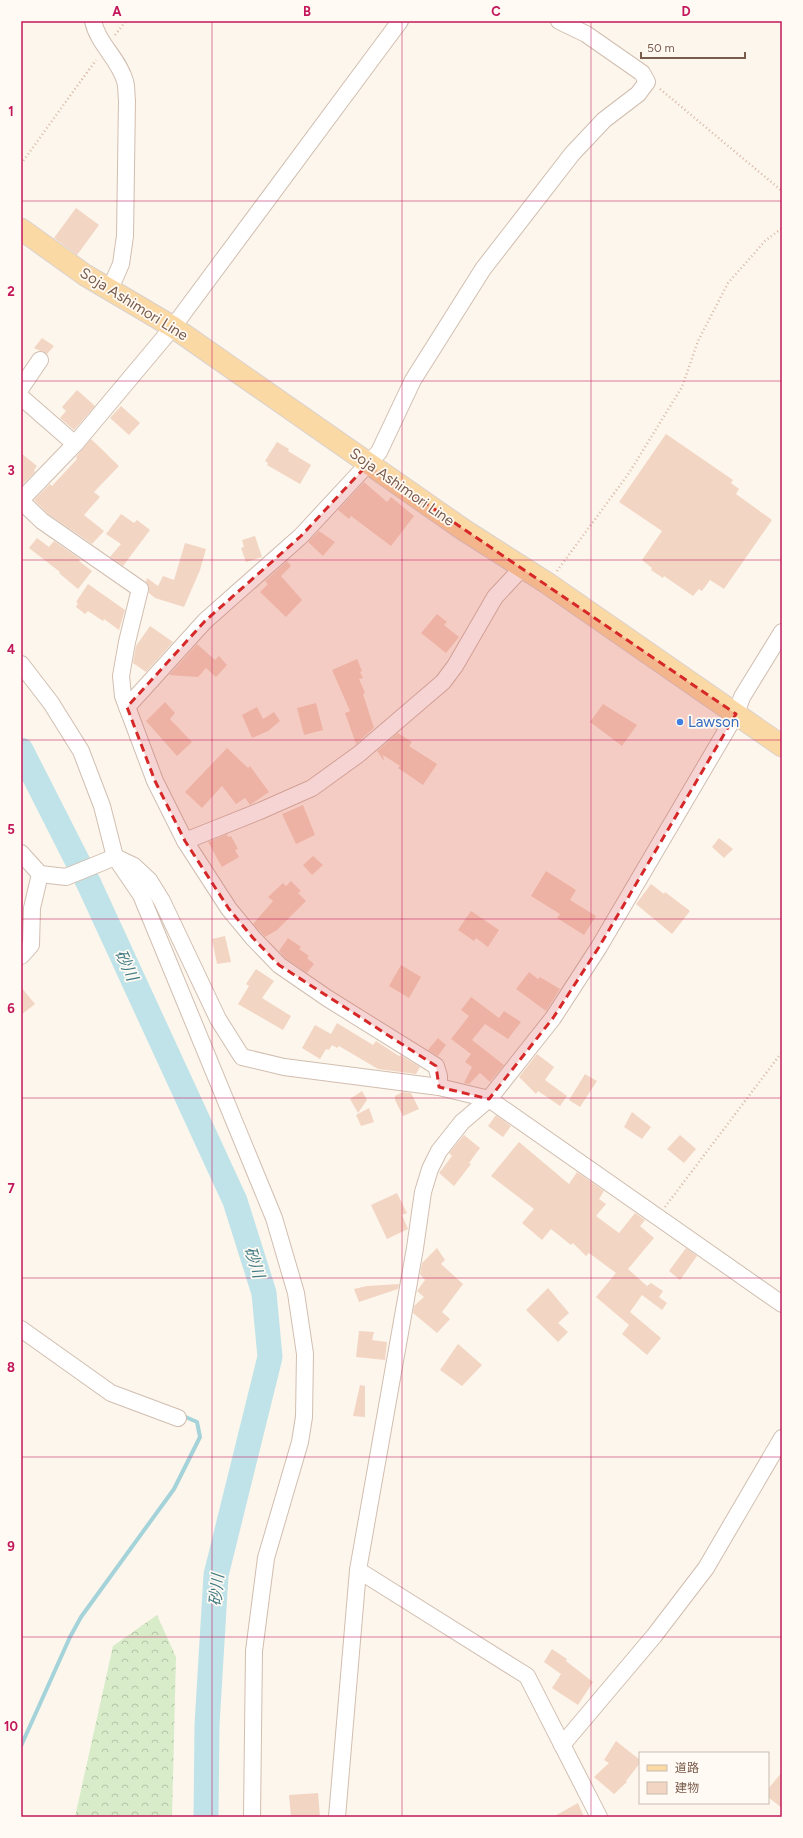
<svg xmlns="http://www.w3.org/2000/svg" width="803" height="1838" font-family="Figtree,'Noto Sans JP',sans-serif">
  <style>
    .forest { fill: url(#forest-crowns) }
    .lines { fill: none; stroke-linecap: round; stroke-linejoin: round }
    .stream { stroke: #a5d3da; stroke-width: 4 }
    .river { stroke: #bfe3e8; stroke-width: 25 }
    .building { fill: #f3d5c3 }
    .minor-casing { stroke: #d1beb0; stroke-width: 18 }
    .major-casing { stroke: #dad1cd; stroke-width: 23 }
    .path { stroke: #d9b8a5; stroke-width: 2.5; stroke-dasharray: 1 3; stroke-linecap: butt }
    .minor { stroke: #fff; stroke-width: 16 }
    .major { stroke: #fbd9a5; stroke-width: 21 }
    .marked { fill: #d62828; fill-opacity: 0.2; stroke: #d62828; stroke-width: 3; stroke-dasharray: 8 5; stroke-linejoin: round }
    .grid { fill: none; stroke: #c2185b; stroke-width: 1; stroke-opacity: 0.55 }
    .shop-dot { fill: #3f7fe0; stroke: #fffaf3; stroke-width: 1.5 }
    .labels { text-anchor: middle; stroke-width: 3.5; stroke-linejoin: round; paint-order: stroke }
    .street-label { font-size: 15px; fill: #7a5c4d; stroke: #fffaf3 }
    .shop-label { font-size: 15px; fill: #366cbe; stroke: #fffaf3; text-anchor: start }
    .water-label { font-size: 16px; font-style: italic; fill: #437c86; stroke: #fffaf3 }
    .neatline { fill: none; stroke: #c2185b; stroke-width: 1.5 }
    .grid-label { font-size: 13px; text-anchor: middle; font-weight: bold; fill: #c2185b }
  </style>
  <defs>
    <pattern id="forest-crowns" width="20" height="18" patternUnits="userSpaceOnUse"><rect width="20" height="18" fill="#d8ecc9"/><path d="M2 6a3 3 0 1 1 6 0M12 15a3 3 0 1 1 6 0" fill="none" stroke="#b4c2a5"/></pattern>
  </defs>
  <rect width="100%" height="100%" fill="#fdf6ec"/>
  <polygon class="forest" points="157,1615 176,1657 172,1817 75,1817 113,1646"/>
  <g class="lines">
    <polyline class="stream" points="21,1746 70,1637 81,1617 174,1489 200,1437 197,1422 181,1415"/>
    <polyline class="river" points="21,750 89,884 235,1201 264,1293 270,1357 216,1575 207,1725 206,1817"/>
  </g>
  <g class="building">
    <polygon points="76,208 99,225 77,255 54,238"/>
    <polygon points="42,338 54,346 47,354 34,348"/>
    <polygon points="77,390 95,406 74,430 60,418 66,411 62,407"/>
    <polygon points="121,406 140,423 129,435 110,418"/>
    <polygon points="666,434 733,480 731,483 739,489 736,494 772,520 724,589 710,580 702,591 699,589 693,596 664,576 663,578 651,570 652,568 642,560 662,531 619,502"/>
    <polygon points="91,439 119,466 94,492 100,497 84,515 104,531 92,544 48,514 34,500 50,484 52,486 77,459 76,457"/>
    <polygon points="277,442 289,449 288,451 311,465 300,484 267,465 268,463 265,461"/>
    <polygon points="21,453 37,466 34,470 35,472 21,486"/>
    <polygon points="364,482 387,502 391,497 414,516 391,546 351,516 349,519 338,510"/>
    <polygon points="121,514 134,523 137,520 150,530 123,566 110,557 121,544 106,534"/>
    <polygon points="319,531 335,542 323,556 308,542"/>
    <polygon points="255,536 262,557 246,562 241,548 244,547 242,540"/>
    <polygon points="37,538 49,547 54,541 80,559 79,561 92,571 78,589 59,573 60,572 29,548"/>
    <polygon points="185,543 206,549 200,570 184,607 155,598 149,593 149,586 146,582 147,578 158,586 163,576 174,580"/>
    <polygon points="287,561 291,566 281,576 302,600 286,617 260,592 268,584 265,581"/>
    <polygon points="88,584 125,610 119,630 104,619 103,621 88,611 85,614 76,607 78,603 76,602"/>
    <polygon points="437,614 447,622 444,625 459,637 446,653 421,633"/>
    <polygon points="150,626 173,642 146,672 133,663 136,646"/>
    <polygon points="197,644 215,660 219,656 227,665 216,677 206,668 198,677 169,675"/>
    <polygon points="357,659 362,671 360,672 363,678 359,679 365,693 363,694 374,728 356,744 345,713 350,711 332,670"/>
    <polygon points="165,702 175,713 170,719 192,742 177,756 146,721"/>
    <polygon points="316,703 323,730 304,735 297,708"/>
    <polygon points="603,704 637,725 622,746 590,722"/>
    <polygon points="257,707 263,719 274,712 280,721 268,731 252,738 242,715"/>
    <polygon points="398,733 412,742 409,746 437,764 423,785 398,768 400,766 383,755 384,761 377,751"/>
    <polygon points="227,748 248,768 250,766 269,792 250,805 245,798 236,804 222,786 202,808 185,792"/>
    <polygon points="303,805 315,835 296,844 282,814"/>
    <polygon points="227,834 228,837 231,836 238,849 235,850 239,857 222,867 208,842"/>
    <polygon points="719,838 733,849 724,858 712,847"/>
    <polygon points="313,856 323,865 312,875 303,865"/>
    <polygon points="546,871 576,890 570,900 596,916 584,935 557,918 560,914 531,896"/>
    <polygon points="291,881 301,891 298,893 306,901 277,930 265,937 253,924 273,901 268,897 283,883 286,886"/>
    <polygon points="651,884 664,894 665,892 690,911 672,934 636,904"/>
    <polygon points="471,911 499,930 488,947 476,938 474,941 458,930"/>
    <polygon points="225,936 231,962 217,964 212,939"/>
    <polygon points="288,938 301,947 299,949 309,956 307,958 314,964 307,973 285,958 279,951"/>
    <polygon points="401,965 421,977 409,998 389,986"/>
    <polygon points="256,969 274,981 262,998 291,1016 283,1030 238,1004 249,986 246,984"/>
    <polygon points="529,972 538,979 540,977 560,989 546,1011 516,989"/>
    <polygon points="21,987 35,1004 21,1015"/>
    <polygon points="471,997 499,1018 504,1011 521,1022 508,1039 485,1024 472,1040 504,1065 490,1082 480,1073 469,1084 464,1083 472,1067 465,1062 471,1054 451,1039 469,1016 461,1010"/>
    <polygon points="337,1023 373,1045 376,1041 399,1056 400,1055 420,1067 416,1074 378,1069 339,1046 337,1048 332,1045 329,1050 326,1049 320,1059 302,1048 315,1025 331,1034"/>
    <polygon points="438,1038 446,1045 438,1056 428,1050"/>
    <polygon points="537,1054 554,1067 545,1080 567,1096 560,1106 538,1091 536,1094 519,1077"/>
    <polygon points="585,1074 597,1081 580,1107 569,1100"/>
    <polygon points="362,1091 367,1100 358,1113 350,1099"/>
    <polygon points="403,1092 411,1093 419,1109 403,1116 395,1100 395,1096"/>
    <polygon points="369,1108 374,1122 361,1126 356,1115"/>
    <polygon points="632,1112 651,1127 642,1139 624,1127"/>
    <polygon points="496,1115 511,1126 503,1137 488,1126"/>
    <polygon points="464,1135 480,1148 469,1163 471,1164 454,1186 439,1173 452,1156 449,1153"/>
    <polygon points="680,1135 696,1149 684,1163 667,1149"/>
    <polygon points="519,1142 569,1184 577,1172 604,1191 599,1199 606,1204 596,1216 619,1233 635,1213 645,1220 640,1226 654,1238 628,1269 647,1286 651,1283 663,1291 659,1297 667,1303 662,1310 642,1295 630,1312 661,1338 647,1355 622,1334 629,1325 596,1297 616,1273 589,1253 586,1256 573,1243 571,1245 551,1229 542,1240 522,1223 534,1209 491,1176"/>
    <polygon points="397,1193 407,1213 402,1215 408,1229 387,1239 371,1205"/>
    <polygon points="437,1248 445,1260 441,1264 463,1284 442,1312 450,1319 437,1333 413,1313 414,1306 424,1297 417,1291 425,1280 420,1274 422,1263"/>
    <polygon points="686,1248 697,1256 680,1280 669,1271"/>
    <polygon points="399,1284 398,1289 359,1302 354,1289 367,1286"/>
    <polygon points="548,1288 569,1313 558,1323 568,1332 558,1342 526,1310"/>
    <polygon points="359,1331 374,1332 372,1340 387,1342 385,1360 356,1357"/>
    <polygon points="458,1344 482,1365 462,1386 440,1370"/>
    <polygon points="360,1385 365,1386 365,1417 353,1416"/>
    <polygon points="552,1649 567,1659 566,1661 593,1682 578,1705 552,1688 561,1674 544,1662"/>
    <polygon points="616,1741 640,1760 640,1763 626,1781 627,1782 614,1794 594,1777 609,1763 604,1760"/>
    <polygon points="782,1772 782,1808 768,1797 768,1789"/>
    <polygon points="318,1793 320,1817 291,1817 289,1795"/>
    <polygon points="578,1803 584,1817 553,1817"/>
  </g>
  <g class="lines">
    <g class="minor-casing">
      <g id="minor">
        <path d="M93 21C98 44 119 59 125 81 127 87 126 94 127 100L125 236 121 264 110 289"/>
        <polyline points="21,388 40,360"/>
        <polyline points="21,397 75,444"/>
        <polyline points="21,500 75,444 173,327 400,21"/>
        <polyline points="21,501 42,521 140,589 127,642 121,676 123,696 155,781 185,841 229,909 253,938 279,965 327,998 436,1066 439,1076 439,1087"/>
        <polyline points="21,664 51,703 81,751 102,806 115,857 141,895 274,1218 296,1293 305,1354 304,1417 300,1442 266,1558 254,1651 252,1817"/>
        <polyline points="127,707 205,621 301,536 379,452 413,380 483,269 572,154 604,120 638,94 647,82 642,73 586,34 559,21"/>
        <polyline points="185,841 260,811 312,788 359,754 443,682 455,666 495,597 522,568"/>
        <polyline points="21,853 40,874 66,877 115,857 134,866 149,880 162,901 218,1019 242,1057 284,1067 439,1087 489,1099 782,1304"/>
        <polyline points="21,956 31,945 32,908 40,874"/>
        <polyline points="21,1329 111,1393 178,1418"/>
        <polyline points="358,1570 527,1676 599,1817"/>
        <polyline points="562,1745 654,1636 706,1568 782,1438"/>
        <polyline points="337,1817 358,1570 415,1248 423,1192 430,1169 439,1151 462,1122 489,1099 553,1018 599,947 736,714 742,697 782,632"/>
      </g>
    </g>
    <g class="major-casing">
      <polyline id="major" points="21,229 85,275 173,327 464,530 547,583 782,746"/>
    </g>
    <g class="path">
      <polyline points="115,35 126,21"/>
      <polyline points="660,89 782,191"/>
      <polyline points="21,164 96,60"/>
      <polyline points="557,571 629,473 682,387 698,341 728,283 765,241 782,228"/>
      <polyline points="665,1207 782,1052"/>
    </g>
    <use href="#minor" class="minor"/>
    <use href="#major" class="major"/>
  </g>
  <path class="marked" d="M368 464 736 714 599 947 553 1018 489 1099 439 1087 436 1066 279 965 253 938 229 909 185 841 155 781 127 707 205 621 301 536Z"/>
  <path class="grid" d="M212 21V1817M402 21V1817M591 21V1817M21 201H782M21 381H782M21 560H782M21 740H782M21 919H782M21 1098H782M21 1278H782M21 1457H782M21 1637H782"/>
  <circle class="shop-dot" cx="680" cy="722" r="4"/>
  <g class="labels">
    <g class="street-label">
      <text transform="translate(134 304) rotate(32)" y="5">Soja Ashimori Line</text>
      <text transform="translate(402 487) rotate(35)" y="5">Soja Ashimori Line</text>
    </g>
    <g class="shop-label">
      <text x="688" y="727">Lawson</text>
    </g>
    <g class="water-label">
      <text transform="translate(127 965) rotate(65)" y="6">砂川</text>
      <text transform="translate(255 1262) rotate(72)" y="6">砂川</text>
      <text transform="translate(216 1590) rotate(-85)" y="6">砂川</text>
    </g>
  </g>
  <rect width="803" height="1838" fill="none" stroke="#fffaf3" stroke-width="44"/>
  <rect x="639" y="1752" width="130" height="52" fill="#fffaf3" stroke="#cabbb1"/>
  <rect x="647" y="1765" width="20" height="6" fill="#fbd9a5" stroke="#cabbb1"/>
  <text x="675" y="1772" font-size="12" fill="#7a5c4d">道路</text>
  <rect x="647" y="1782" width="20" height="12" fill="#f3d5c3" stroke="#cabbb1"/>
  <text x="675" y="1792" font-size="12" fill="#7a5c4d">建物</text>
  <path d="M641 52v6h104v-6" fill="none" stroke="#7a5c4d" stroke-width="2"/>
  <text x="647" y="52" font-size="12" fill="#7a5c4d" stroke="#fffaf3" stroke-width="3" paint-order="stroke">50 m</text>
  <rect x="22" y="22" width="759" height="1794" class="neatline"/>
  <g class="grid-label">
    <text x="117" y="16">A</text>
    <text x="307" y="16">B</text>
    <text x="496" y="16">C</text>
    <text x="686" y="16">D</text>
    <text x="11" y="116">1</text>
    <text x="11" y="296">2</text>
    <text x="11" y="475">3</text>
    <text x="11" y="654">4</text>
    <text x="11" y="834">5</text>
    <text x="11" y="1013">6</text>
    <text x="11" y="1193">7</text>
    <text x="11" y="1372">8</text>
    <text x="11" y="1551">9</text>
    <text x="11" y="1731">10</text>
  </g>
</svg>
